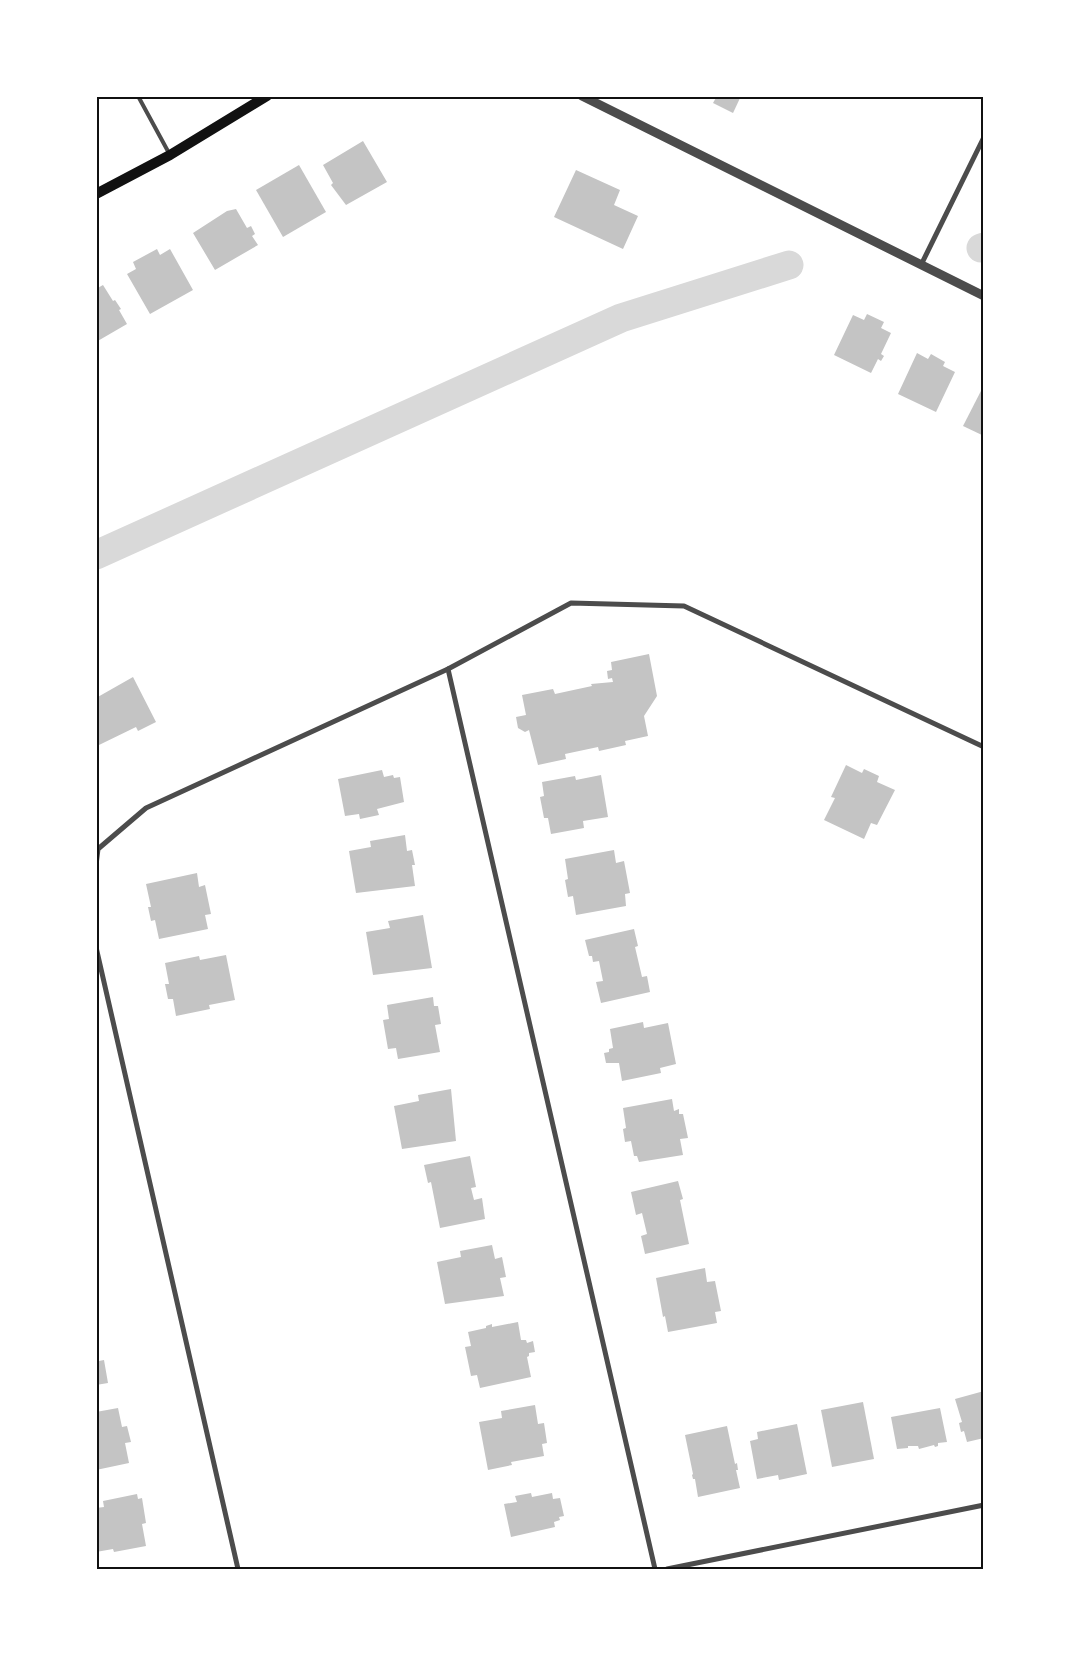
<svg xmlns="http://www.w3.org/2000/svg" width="1080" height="1665" font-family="'Noto Serif',serif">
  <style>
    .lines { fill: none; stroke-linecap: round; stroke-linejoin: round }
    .canal { stroke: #d9d9d9; stroke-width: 29 }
    .building { fill: #c4c4c4 }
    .service { stroke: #4c4c4c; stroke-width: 4 }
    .minor { stroke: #4c4c4c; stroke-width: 5 }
    .tertiary { stroke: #4c4c4c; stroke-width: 9 }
    .secondary { stroke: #111; stroke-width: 10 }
    .neatline { fill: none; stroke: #111; stroke-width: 2 }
  </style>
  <rect width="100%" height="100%" fill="#fff"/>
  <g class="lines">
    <g class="canal">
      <polyline points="981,248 984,247"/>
      <polyline points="96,555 621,318 789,265"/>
    </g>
  </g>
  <g class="building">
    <polygon points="717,96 741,96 733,113 713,103"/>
    <polygon points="363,141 387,182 346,205 331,185 333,183 323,165"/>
    <polygon points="299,165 326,212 283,237 256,190"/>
    <polygon points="576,170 620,190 614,205 638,216 623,249 554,217"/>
    <polygon points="236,209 247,228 251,226 255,234 252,236 258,245 215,270 193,233 227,211"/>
    <polygon points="157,249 160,255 170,249 193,290 150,314 127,274 136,269 133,262"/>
    <polygon points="103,285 113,301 115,300 121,309 119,310 127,324 96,342 96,289"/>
    <polygon points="867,314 884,322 881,328 891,333 881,354 884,356 881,361 878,359 871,373 834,355 853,315 864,320"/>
    <polygon points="917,353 928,359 931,354 945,362 943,366 955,372 936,412 898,394"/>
    <polygon points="984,385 984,436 963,426"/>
    <polygon points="649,654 657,696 644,716 648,736 625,741 626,745 599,751 598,747 565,754 566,759 538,765 529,730 525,732 518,728 516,717 526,715 522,695 553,689 555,694 592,686 591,684 613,682 612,678 608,679 607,671 612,670 611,662"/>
    <polygon points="133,677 156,722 138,731 136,727 99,745 96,740 96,698"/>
    <polygon points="846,765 862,773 864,769 879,776 877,782 895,790 877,825 871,823 864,839 824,820 835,798 831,797"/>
    <polygon points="382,770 384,777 393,775 394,778 400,777 404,802 377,809 379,815 360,819 359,814 345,816 338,779"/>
    <polygon points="601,775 608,817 583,821 584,828 551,834 548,818 544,818 540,797 544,796 542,782 575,776 576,780"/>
    <polygon points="405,835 407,851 412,850 415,865 412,865 415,886 356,893 349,851 371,847 370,841"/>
    <polygon points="614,850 616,863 624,861 630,893 625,894 626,906 576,915 573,896 568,897 565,880 568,879 565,859"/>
    <polygon points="197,873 199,887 205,885 211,914 205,915 208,929 159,939 155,920 151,921 148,907 151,907 146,884"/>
    <polygon points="423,915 432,968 373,975 366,932 390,928 388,921"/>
    <polygon points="634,929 638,946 635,947 642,977 647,976 650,992 601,1003 596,982 603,981 599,961 593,962 592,956 589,956 585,940"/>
    <polygon points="226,955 235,1000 209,1005 210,1009 176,1016 173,999 168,999 165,984 169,984 165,963 199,956 200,960"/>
    <polygon points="433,997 434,1006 438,1006 441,1024 435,1025 440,1052 398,1059 396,1048 388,1049 383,1020 389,1019 387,1005"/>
    <polygon points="643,1022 644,1028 668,1023 676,1064 660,1068 661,1073 622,1081 619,1063 606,1063 604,1053 609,1052 609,1049 613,1048 610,1029"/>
    <polygon points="451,1089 456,1141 402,1149 394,1106 419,1101 418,1095"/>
    <polygon points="672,1099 674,1111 679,1109 679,1114 683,1114 688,1138 680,1139 683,1155 639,1162 637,1156 634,1156 631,1141 625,1142 623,1129 626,1128 623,1108"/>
    <polygon points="470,1156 476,1187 471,1188 474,1200 482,1198 485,1219 440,1228 431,1182 428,1183 424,1165"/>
    <polygon points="678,1181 683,1199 680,1200 689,1244 645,1254 641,1236 647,1234 642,1213 636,1215 631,1192"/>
    <polygon points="492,1245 495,1259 502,1257 506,1277 500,1278 504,1296 445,1304 437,1262 461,1257 460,1251"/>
    <polygon points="705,1268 707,1282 715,1281 721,1311 715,1312 717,1323 668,1332 665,1316 663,1317 656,1278"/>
    <polygon points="518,1322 521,1340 526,1340 527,1343 533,1341 535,1352 529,1353 529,1356 527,1357 531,1377 480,1388 477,1375 471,1376 465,1347 471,1346 468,1332 486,1328 486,1326 492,1324 492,1327"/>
    <polygon points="96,1353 99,1361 104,1360 108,1383 96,1385"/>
    <polygon points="984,1391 984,1438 967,1442 964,1431 961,1432 959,1423 962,1422 955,1399"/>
    <polygon points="863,1402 874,1459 832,1467 821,1410"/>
    <polygon points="535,1405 538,1424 544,1423 547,1443 542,1444 544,1456 511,1462 512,1465 488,1470 479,1422 502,1418 501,1411"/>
    <polygon points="118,1408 122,1427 127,1426 131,1442 125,1443 129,1463 96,1470 96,1412"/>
    <polygon points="940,1408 947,1442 938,1443 938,1446 935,1447 934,1445 919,1449 918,1446 908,1446 908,1448 897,1449 891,1417"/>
    <polygon points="797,1424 807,1474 779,1480 778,1475 757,1479 750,1441 758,1439 757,1432"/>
    <polygon points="727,1426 735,1464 737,1463 738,1470 736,1470 740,1488 698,1497 695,1479 693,1479 692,1475 693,1474 685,1435"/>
    <polygon points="531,1493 532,1497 552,1493 553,1499 560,1498 564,1516 559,1517 560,1520 554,1522 555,1527 511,1537 504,1504 517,1502 515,1496"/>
    <polygon points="137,1494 138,1499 142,1498 146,1523 142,1524 146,1546 114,1552 113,1549 96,1552 96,1508 104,1507 103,1501"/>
  </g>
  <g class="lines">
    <polyline class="service" points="138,96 170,155"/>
    <g class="minor">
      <polyline points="921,265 984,137"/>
      <polyline points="448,669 655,1569"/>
      <polyline points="96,865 98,849 146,808 448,669 571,603 684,606 984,747"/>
      <polyline points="96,947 238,1569"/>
      <polyline points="667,1569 984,1505"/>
    </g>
    <polyline class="tertiary" points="582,96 984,296"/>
    <polyline class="secondary" points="96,194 170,155 267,96"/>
  </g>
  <rect width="1080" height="1665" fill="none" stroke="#ffffff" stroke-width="195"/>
  <rect x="98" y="98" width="884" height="1470" class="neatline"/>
</svg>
